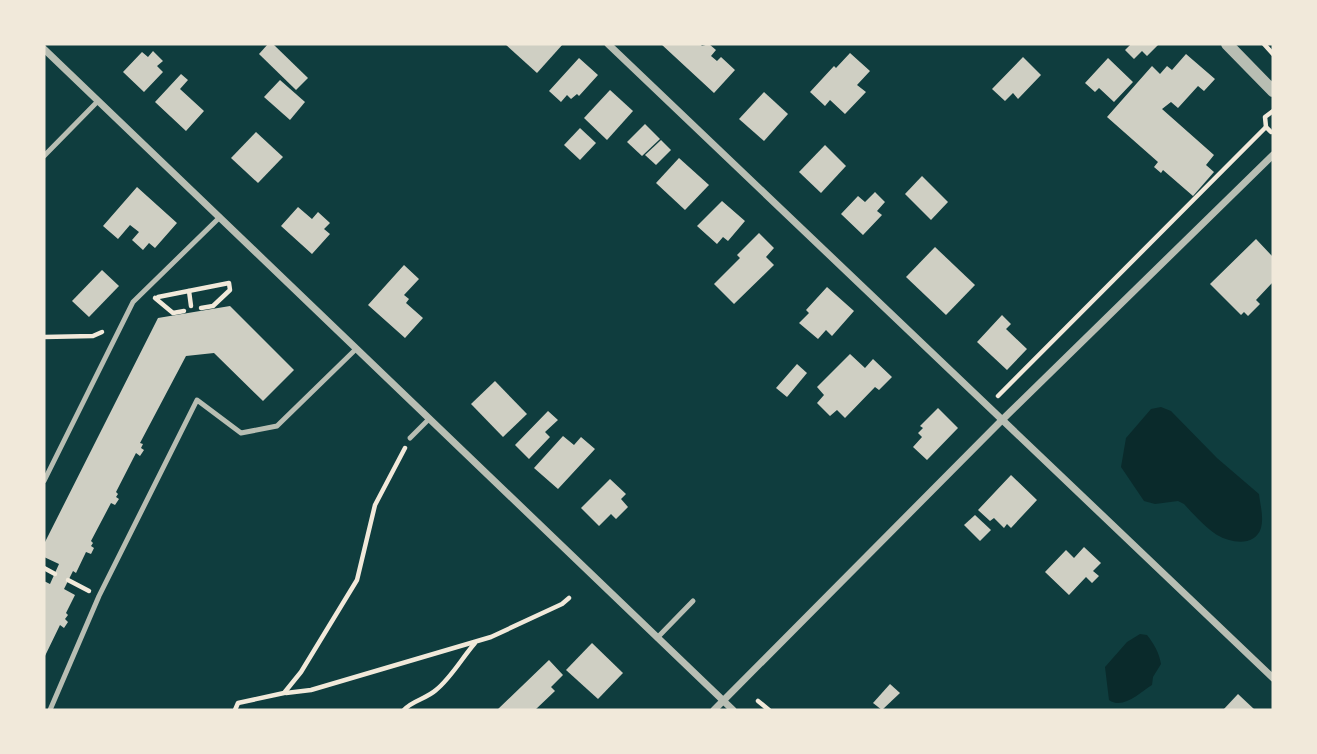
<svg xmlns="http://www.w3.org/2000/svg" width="1317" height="754" font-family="Rubik,sans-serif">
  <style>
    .water { fill: #0a2a2b }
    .building { fill: #cfcfc3 }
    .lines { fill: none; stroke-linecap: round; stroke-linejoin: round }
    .path { stroke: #f1e9da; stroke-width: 4.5 }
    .service { stroke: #b8beb3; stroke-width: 5 }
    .minor { stroke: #b8beb3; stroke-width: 7 }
    .tertiary { stroke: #b8beb3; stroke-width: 12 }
  </style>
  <rect width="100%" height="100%" fill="#0f3d3e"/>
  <g class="water">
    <path d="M1161 407 1171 411 1217 458 1259 494C1260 504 1264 517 1261 528 1255 547 1231 543 1217 535 1205 527 1194 515 1184 504L1178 501 1155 504 1144 501 1121 467 1126 438 1151 409Z"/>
    <path d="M1140 634 1147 635C1154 644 1159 652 1161 664L1153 677 1152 685C1139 693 1123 710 1109 700L1105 667 1127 642Z"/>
  </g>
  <g class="building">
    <polygon points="268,44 273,44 308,78 296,90 259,54"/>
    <polygon points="505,44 563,44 537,73"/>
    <polygon points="661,44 700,44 702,46 709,44 716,50 711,56 717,61 721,57 735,70 714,93"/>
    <polygon points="1131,44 1159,44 1147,56 1142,51 1134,59 1125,50"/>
    <polygon points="153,51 163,61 157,66 163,72 144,92 123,72 142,52 148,57"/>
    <polygon points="850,53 870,71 857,85 866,92 845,114 830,100 825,106 810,92 834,66 836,68"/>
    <polygon points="1186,54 1215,79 1204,91 1198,86 1178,108 1171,102 1162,109 1214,155 1206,165 1214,172 1193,196 1163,170 1161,173 1154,167 1158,162 1107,117 1152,66 1160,74 1167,66 1172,70"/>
    <polygon points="1023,57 1041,75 1018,99 1013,93 1005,101 992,89"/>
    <polygon points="579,58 598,75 579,96 577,94 571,99 567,95 561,102 549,91"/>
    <polygon points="1108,58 1133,82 1114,102 1099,88 1095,92 1085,83"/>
    <polygon points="181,74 188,80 180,89 204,111 186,131 155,102"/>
    <polygon points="280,80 305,102 290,120 264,97"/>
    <polygon points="610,90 633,111 607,140 584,118"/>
    <polygon points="764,92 788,114 764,141 739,119"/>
    <polygon points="645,124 660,139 642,156 627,142"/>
    <polygon points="580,128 596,143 580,160 564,145"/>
    <polygon points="256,132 283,157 258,183 231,158"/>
    <polygon points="661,140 671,150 656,165 645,155"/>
    <polygon points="825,145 846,166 821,193 799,172"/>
    <polygon points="679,158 709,185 685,210 656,183"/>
    <polygon points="922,176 948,202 931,220 905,194"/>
    <polygon points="137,187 177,223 155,248 149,243 143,250 132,240 139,232 130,225 118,239 103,226"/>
    <polygon points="875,192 885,202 877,211 882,215 863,235 841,214 858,196 865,202"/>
    <polygon points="722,201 745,221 728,241 723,237 717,244 697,226"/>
    <polygon points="298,207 312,219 318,212 330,223 324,229 330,234 312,254 281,226"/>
    <polygon points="759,233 774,248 766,257 774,265 734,304 714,284 740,258 737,255"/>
    <polygon points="1256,239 1273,257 1273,282 1256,300 1260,304 1248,316 1244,312 1241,315 1210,284"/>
    <polygon points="935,247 975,285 946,315 906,277"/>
    <polygon points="404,265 419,279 404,295 409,299 406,303 423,318 405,338 368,305"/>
    <polygon points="102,270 119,286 89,317 72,301"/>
    <polygon points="827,287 854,311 832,336 826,330 818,339 799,323 809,313 806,310"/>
    <polygon points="230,306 294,370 263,401 214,353 186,356 140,443 143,444 141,448 144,450 140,456 136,453 116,492 118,494 116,497 119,499 115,505 111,503 91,541 93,543 91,546 94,548 91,554 86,552 76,573 73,571 64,589 75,595 66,613 68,615 65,619 68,622 64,628 60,625 44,658 44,581 50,584 59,564 44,557 44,544 158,318"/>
    <polygon points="1002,315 1011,324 1006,329 1027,349 1007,370 977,342"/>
    <polygon points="850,354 865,368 873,359 892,377 879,390 875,387 845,418 837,410 830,416 817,403 824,395 817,387"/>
    <polygon points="797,364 807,373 787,397 776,388"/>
    <polygon points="495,381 527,414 503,437 471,404"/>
    <polygon points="938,408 958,428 927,460 913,447 922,437 918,433 923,428 920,426"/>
    <polygon points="548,411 558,420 545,432 550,437 529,459 515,445"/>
    <polygon points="563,436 574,445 581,437 595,449 558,489 534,468"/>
    <polygon points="1011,475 1037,500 1011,528 1007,524 1004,528 994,518 990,521 978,510"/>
    <polygon points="610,479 626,494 621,499 628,507 616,519 611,514 599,526 581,508"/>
    <polygon points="975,515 991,530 980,541 964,525"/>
    <polygon points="1084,547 1101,563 1093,571 1099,576 1092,583 1086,577 1069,595 1045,572 1066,550 1074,558"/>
    <polygon points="592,643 623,673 598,699 566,670"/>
    <polygon points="549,660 563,675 551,687 555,691 535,710 497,710"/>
    <polygon points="890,684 900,693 882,710 873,703"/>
    <polygon points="1238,694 1255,710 1223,710"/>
  </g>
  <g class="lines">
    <g class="path">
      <polyline points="1264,44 1273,54"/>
      <polyline points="1271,132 1266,127 1265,117 1273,111"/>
      <polyline points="189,291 191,306"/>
      <polyline points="158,297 229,283 230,290 213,306 201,308"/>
      <polyline points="155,298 173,313 184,311"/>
      <polyline points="44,337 93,336 102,332"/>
      <polyline points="998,396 1266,127"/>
      <polyline points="44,568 55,574"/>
      <polyline points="68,580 89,591"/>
      <polyline points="286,693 311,690 491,637 562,604 569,598"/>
      <polyline points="758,701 769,710"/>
      <polyline points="235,710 238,703 284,693 301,672 357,580 375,505 405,448"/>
      <path d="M404 710C411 701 426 699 436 690 451 678 462 658 475 643"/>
    </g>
    <g class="service">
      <polyline points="44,156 98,101"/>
      <polyline points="410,438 429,419"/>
      <polyline points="44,481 133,302 220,217"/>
      <polyline points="657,638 693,601"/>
      <polyline points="50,710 99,596 197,400 241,433 277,426 356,349"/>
    </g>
    <g class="minor">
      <polyline points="608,44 1273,678"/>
      <polyline points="44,49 733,710"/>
      <polyline points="714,710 1002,420 1273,155"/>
    </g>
    <polyline class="tertiary" points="1227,44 1273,91"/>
  </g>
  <rect width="1317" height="754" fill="none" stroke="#f1e9da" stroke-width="91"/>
</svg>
